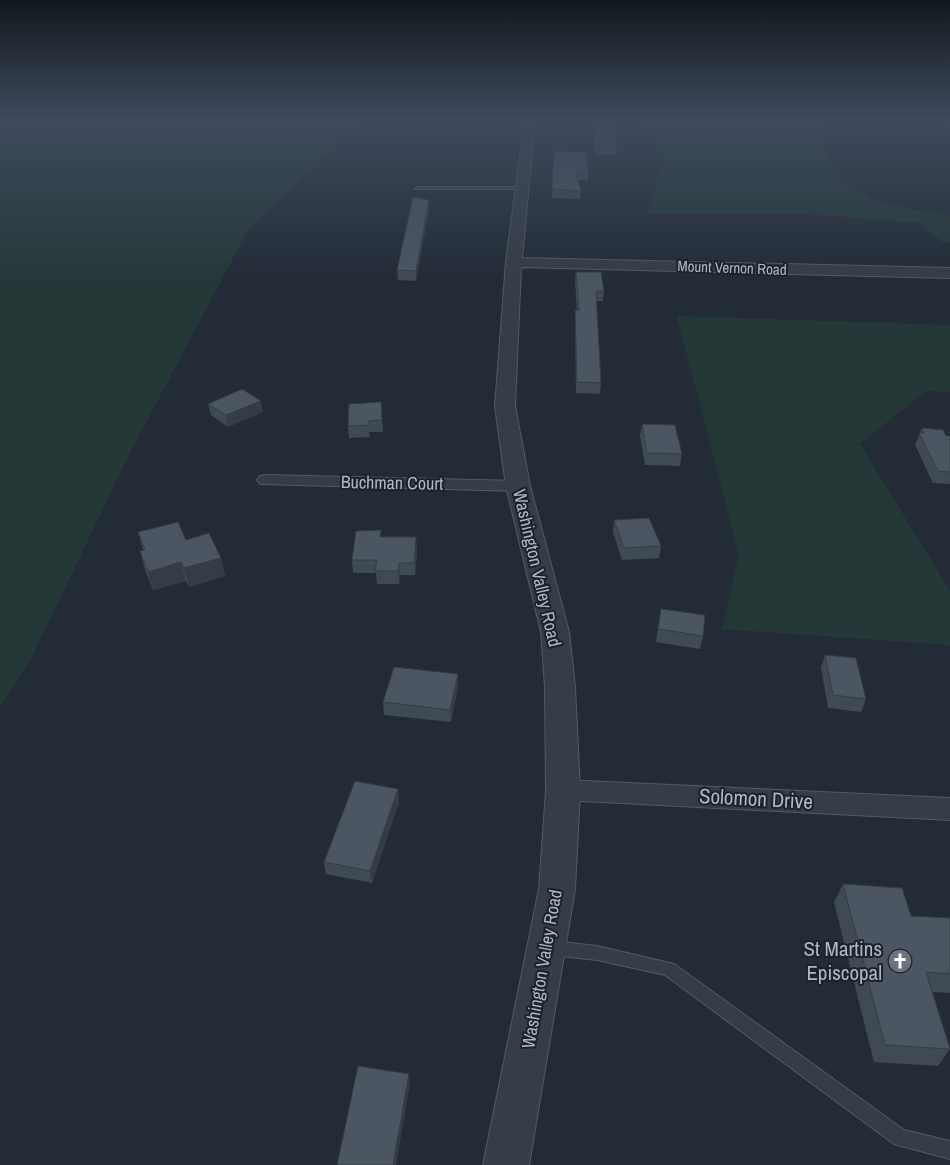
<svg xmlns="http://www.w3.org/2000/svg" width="950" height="1165" font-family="'Archivo Narrow',sans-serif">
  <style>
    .green { fill: #253838 }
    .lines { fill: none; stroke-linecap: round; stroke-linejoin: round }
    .service-casing { stroke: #535b64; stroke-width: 2 }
    .minor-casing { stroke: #535b64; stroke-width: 2 }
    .tertiary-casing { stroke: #535b64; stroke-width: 2 }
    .service { fill: #363d47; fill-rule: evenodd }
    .minor { fill: #363d47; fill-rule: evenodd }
    .tertiary { fill: #363d47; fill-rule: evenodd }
    .wall { fill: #404a54 }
    .shaded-wall { fill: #343c45 }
    .building { fill: #4b5662; stroke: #343c45 }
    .labels { text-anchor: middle; stroke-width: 4; stroke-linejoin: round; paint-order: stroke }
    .far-street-label { font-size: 15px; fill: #b0b8c3; stroke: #1b222b }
    .street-label { font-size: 18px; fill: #b0b8c3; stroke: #1b222b }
    .near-street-label { font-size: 21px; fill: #b0b8c3; stroke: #1b222b }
    .near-poi-label { font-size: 21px; fill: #b0b8c3; stroke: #1b222b; text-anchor: end }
  </style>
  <rect width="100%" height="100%" fill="#222b36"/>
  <g class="green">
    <polygon points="0,119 368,119 249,228 129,455 30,661 0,707"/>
    <polygon points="638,119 813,119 824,131 826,149 835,175 878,202 950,216 950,242 942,242 919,223 802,214 648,214 663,160"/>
    <polygon points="677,316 950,325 950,392 926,391 860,444 950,591 950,645 722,629 739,556"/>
  </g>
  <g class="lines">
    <g class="service-casing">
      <g id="service">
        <polygon points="417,187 521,187 523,188 521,189 415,189"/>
        <polygon points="552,941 597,946 674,964 904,1130 950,1141 950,1159 894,1144 665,975 597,960 552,955 547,953 545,948 547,943"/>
      </g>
    </g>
    <g class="minor-casing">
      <g id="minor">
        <polygon points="266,475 518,481 524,482 527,486 524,490 518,491 260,484 257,480 260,476"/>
        <polygon points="563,780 950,798 950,820 563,800 554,797 550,790 554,783"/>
      </g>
    </g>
    <g class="tertiary-casing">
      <polygon id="tertiary" points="525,119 535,119 522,258 950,268 950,278 521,267 515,406 530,486 569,632 575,687 580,790 575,889 529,1165 483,1165 539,889 546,790 545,687 541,632 506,486 495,406 506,262"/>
    </g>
    <use href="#service" class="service"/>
    <use href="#minor" class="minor"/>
    <use href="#tertiary" class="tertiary"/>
  </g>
  <g class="wall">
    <polygon points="594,119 615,119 617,147 616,155 594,155"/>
    <polygon points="554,151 588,172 588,181 578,180 581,191 580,199 552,198"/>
    <polygon points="429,209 416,281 398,280 397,270"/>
    <polygon points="576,272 604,291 603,301 596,301 601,383 600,394 576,393 575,320 575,310 577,310 575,281"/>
    <polygon points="381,402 383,432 369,432 370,437 349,438 348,426"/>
    <polygon points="208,404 263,412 228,427 211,415"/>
    <polygon points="642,424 682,454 680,466 645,465 640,436"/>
    <polygon points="922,428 946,436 950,436 950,484 933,483 915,445"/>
    <polygon points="614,520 661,546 659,558 622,560 613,532"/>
    <polygon points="381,530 381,537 417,550 415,575 400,575 399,584 377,584 376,573 353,573 352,560"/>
    <polygon points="138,532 186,540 221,558 225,576 189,587 186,581 153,590 145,570 140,551 143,550"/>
    <polygon points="661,609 703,636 700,649 656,642"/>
    <polygon points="825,655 866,699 861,712 828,708 821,668"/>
    <polygon points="458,674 458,687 451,722 384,715 383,702"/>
    <polygon points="398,789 399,802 372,883 326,874 324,862"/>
    <polygon points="843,884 911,916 950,918 950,993 932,992 950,1049 938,1066 874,1062 834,902"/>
  </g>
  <g class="shaded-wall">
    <polygon points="429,200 429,209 416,281 416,271"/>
    <polygon points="261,401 263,412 228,427 226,415"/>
    <polygon points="416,537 417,550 415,575 414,563"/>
    <polygon points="221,558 225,576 189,587 184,568"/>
    <polygon points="181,562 186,581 153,590 148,572"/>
    <polygon points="399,563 400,575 399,584 398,571"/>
    <polygon points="458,674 458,687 451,722 450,710"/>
    <polygon points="398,789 399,802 372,883 370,871"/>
    <polygon points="409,1074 410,1085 396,1165 393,1165"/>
  </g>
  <g class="building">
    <polygon points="595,119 615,119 617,147 595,147"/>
    <polygon points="554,151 586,152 588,172 576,172 581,191 552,189"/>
    <polygon points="413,197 429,200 416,271 397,270"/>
    <polygon points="576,272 601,272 604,291 596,291 601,383 577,382 575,310 579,310"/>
    <polygon points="242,389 261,401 226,415 208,404"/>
    <polygon points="381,402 382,420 368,421 369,425 348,426 349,404"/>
    <polygon points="642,424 675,425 682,454 647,453"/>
    <polygon points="922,428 943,430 946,436 950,436 950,472 938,471 919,433 924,433"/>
    <polygon points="649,518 661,546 624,548 614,520"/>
    <polygon points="178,522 186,540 209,533 221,558 184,568 181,562 148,572 140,551 145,550 138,532"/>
    <polygon points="381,530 380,537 416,537 414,563 399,563 398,571 375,571 377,560 352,560 356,531"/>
    <polygon points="661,609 705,615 703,636 658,629"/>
    <polygon points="825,655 856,658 866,699 833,695"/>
    <polygon points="394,667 458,674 450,710 383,702"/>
    <polygon points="355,781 398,789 370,871 324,862"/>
    <polygon points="843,884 902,888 911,916 950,918 950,974 926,972 950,1049 885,1045"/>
    <polygon points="358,1066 409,1074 393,1165 337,1165"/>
  </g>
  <linearGradient id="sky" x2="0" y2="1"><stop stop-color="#13181e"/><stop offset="0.42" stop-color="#3e4a5d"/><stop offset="1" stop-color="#3e4a5d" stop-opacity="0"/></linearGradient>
  <rect width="950" height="282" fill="url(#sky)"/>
  <defs>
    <g id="church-disc" transform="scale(1.25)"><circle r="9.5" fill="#6b7280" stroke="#1b222b"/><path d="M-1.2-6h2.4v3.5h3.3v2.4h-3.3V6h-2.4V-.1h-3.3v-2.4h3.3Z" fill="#fff"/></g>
  </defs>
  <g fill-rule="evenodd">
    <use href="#church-disc" x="900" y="961"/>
  </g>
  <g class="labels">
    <g class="far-street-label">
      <text transform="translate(732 268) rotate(2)" y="5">Mount Vernon Road</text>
    </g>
    <g class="street-label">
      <text transform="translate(392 483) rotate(1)" y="6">Buchman Court</text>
      <text transform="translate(537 568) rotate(77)" y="6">Washington Valley Road</text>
      <text transform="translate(542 969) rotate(-80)" y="6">Washington Valley Road</text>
    </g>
    <g class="near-street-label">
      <text transform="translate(756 799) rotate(3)" y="7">Solomon Drive</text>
    </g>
    <g class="near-poi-label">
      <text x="882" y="956">St Martins<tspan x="882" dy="24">Episcopal</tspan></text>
    </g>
  </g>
</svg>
